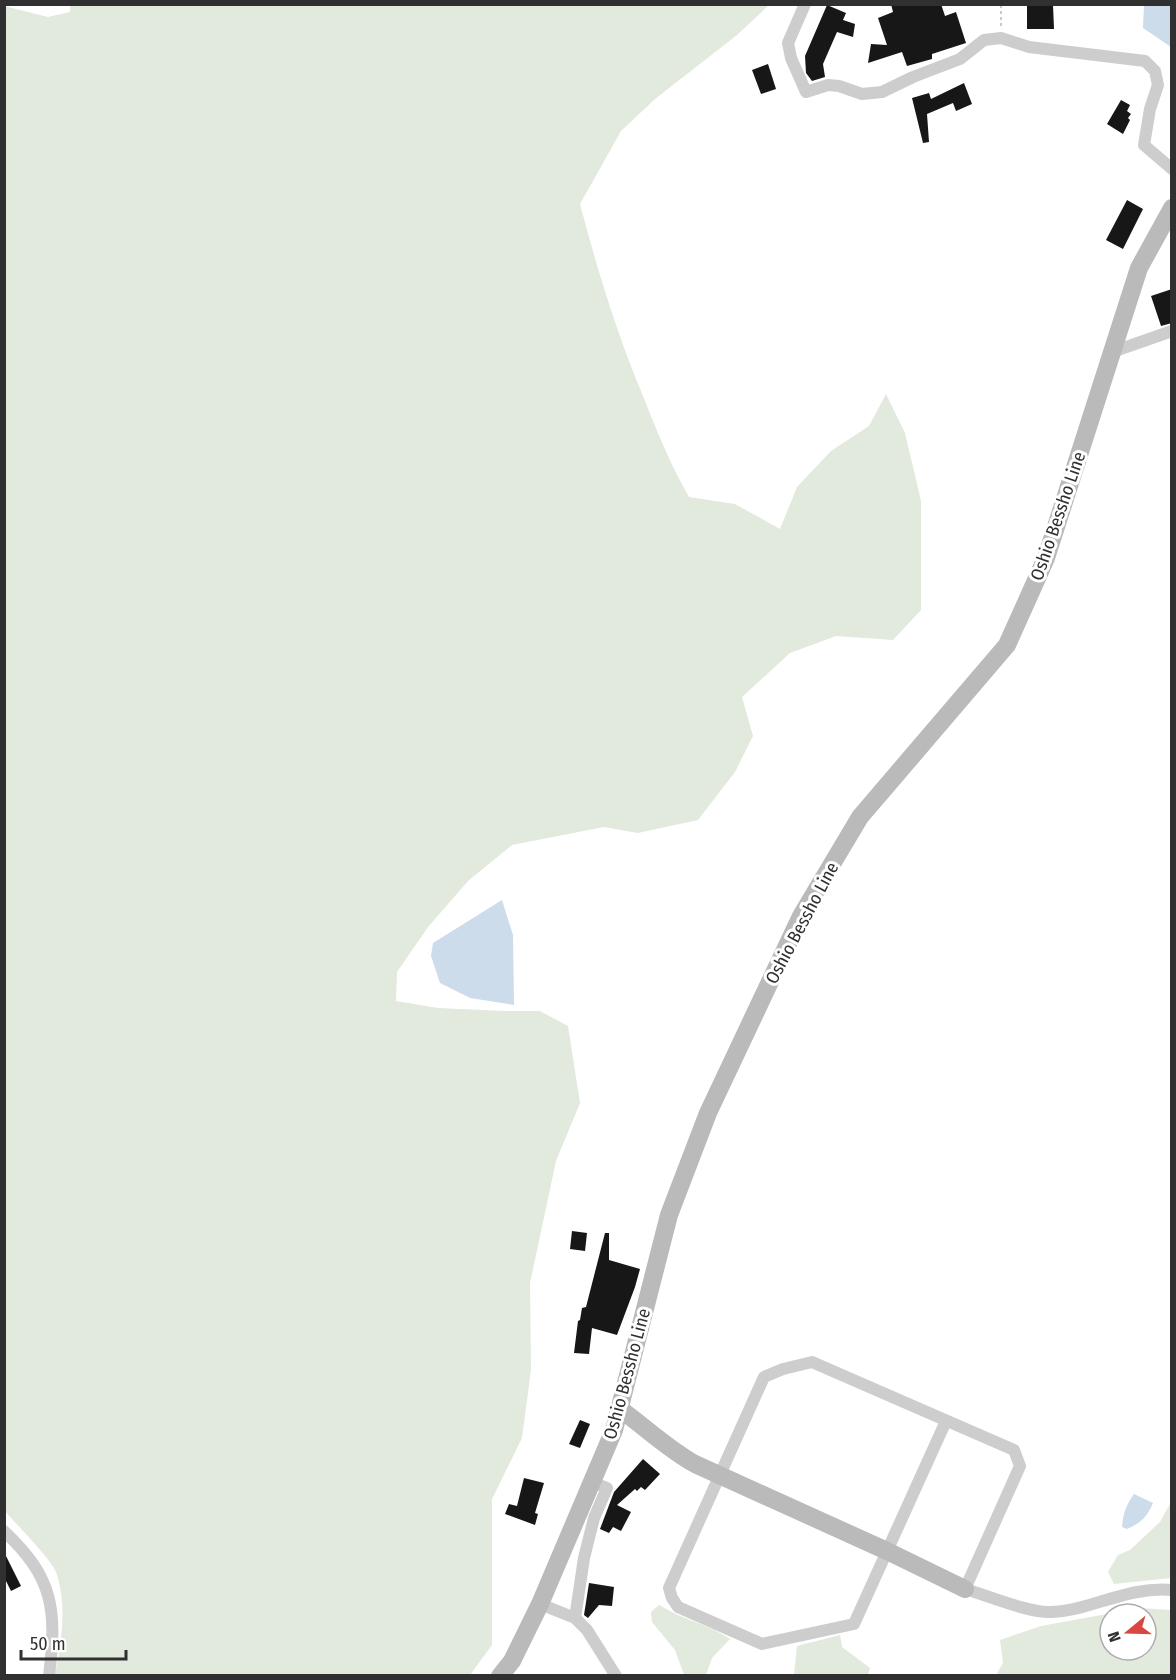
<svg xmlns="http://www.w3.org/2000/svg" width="1176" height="1680" font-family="'Fira Sans Condensed',sans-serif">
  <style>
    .green { fill: #e2e9dd; fill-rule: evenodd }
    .water { fill: #cddcea }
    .building { fill: #171717 }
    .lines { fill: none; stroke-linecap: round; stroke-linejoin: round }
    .path { stroke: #cacaca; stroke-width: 2; stroke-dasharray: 3 3; stroke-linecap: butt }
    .street { stroke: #cdcdcd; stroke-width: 12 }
    .secondary { stroke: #bababa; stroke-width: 18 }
    .labels { text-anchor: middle; stroke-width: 6; stroke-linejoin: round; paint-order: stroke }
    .street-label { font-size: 18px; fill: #303030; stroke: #fff }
  </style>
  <rect width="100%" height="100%" fill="#fff"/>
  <g class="green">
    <path d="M70 4 769 5 737 35 655 99 621 131 580 204C597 269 617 334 643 396 657 431 670 464 689 497L735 504 780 529 797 487 831 451 869 426 886 394 905 433 921 501V610L893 640 836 636 790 653 742 697 753 736 735 772 698 820 638 833 604 827 512 845 469 880 428 927 397 972 396 1001 438 1008 504 1011H540L568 1026 580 1103 556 1161 530 1283 531 1370 522 1438 492 1499V1645L470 1675 68 1676 55 1674C62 1642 67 1603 56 1572 51 1559 15 1523 5 1511L4 6 48 17 70 12Z"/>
    <polygon points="1171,1502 1171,1578 1114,1584 1108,1572 1118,1555 1130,1550 1160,1522"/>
    <path d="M659 1605C683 1620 706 1623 730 1639L712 1658 706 1675H684L675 1650 652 1622 651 1612Z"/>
    <path d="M1140 1608 1171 1610V1675H996L1003 1663 1000 1640 1041 1626ZM1110 1614H1146V1650H1110Z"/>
    <polygon points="840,1635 842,1647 870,1668 868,1675 794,1675 797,1646"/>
  </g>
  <g class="water">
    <polygon points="1144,5 1171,5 1171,47 1143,28"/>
    <polygon points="502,900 513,935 514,1005 470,998 440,983 431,956 433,943"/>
    <path d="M1134 1494 1153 1503C1147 1517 1141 1523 1127 1529L1122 1527C1123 1514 1126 1505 1134 1494Z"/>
  </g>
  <g class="building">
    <polygon points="891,4 941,4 945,16 956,12 966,43 932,54 932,59 907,66 902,52 868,63 871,44 887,45 878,18 893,12"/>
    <polygon points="827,5 846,13 843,20 855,24 853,37 837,32 823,64 825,77 812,81 806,73 805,56"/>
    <polygon points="1027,5 1053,5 1054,29 1027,29"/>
    <polygon points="768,64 776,89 761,94 752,70"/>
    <polygon points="964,83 972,104 956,111 953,103 927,114 929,142 923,143 912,98 929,93 931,99"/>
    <polygon points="1121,100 1130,105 1127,111 1131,114 1128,118 1130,120 1123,134 1107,124"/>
    <polygon points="1127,200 1143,209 1123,249 1106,240"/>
    <polygon points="1172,289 1172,323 1161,326 1151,296"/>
    <polygon points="572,1231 587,1233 585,1251 570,1249"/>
    <polygon points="605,1233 609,1233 609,1260 640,1269 635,1287 617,1335 592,1328 589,1354 574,1353 578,1321 580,1320 582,1308 586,1307"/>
    <polygon points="580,1420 590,1424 580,1448 569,1444"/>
    <polygon points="643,1459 660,1474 645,1490 641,1487 637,1491 635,1489 617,1505 631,1512 621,1531 613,1527 609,1533 600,1529 614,1492"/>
    <polygon points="524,1478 544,1483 535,1513 538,1514 535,1525 505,1514 509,1504 517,1506"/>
    <polygon points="4,1552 21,1586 11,1591 4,1577"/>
    <polygon points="589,1583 614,1587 612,1606 599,1605 588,1618 584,1615"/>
  </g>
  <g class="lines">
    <polyline class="path" points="1001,26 1001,4"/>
    <g class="street">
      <polyline points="805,4 788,43 791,58 806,92 828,85 839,86 862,94 882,92 913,77 960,59 984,40 1001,38 1029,47 1145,61 1155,71 1158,85 1150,109 1144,145 1172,169"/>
      <polyline points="1112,352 1172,331"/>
      <path d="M946 1421 854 1624 762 1644 678 1607 672 1598 669 1588 764 1377 783 1369 812 1362 1014 1450 1020 1466 965 1589C986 1595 1029 1613 1050 1612 1091 1611 1126 1586 1172 1590"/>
      <path d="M4 1531C54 1578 57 1610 49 1676"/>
      <polyline points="540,1604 575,1618 587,1630 616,1676"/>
      <polyline points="575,1618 584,1558 594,1518 607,1488 592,1482"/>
    </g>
    <g class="secondary">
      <path d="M620 1409C645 1427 668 1449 695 1464L887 1551 965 1589"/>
      <polyline points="500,1676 512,1661 540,1604 614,1430 669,1215 708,1113 801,916 860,817 1007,645 1046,558 1139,268 1172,208"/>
    </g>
  </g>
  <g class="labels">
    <g class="street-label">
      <text transform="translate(1058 516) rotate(-71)" y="6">Oshio Bessho Line</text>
      <text transform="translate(802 923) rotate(-62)" y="6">Oshio Bessho Line</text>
      <text transform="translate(627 1374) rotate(-75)" y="6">Oshio Bessho Line</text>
    </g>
  </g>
  <rect width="1176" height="1680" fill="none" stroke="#303030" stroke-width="12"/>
  <g transform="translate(1128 1632) rotate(251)"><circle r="28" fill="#ffffff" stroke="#acacac" stroke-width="1.5"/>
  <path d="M0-4.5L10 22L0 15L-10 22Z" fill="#d84841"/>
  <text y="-9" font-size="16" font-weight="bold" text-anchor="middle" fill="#303030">N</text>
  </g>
  <path d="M21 1650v9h105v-9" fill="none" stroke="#303030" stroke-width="3"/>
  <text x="30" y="1650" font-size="18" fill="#303030" stroke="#ffffff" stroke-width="4.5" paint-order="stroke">50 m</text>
</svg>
